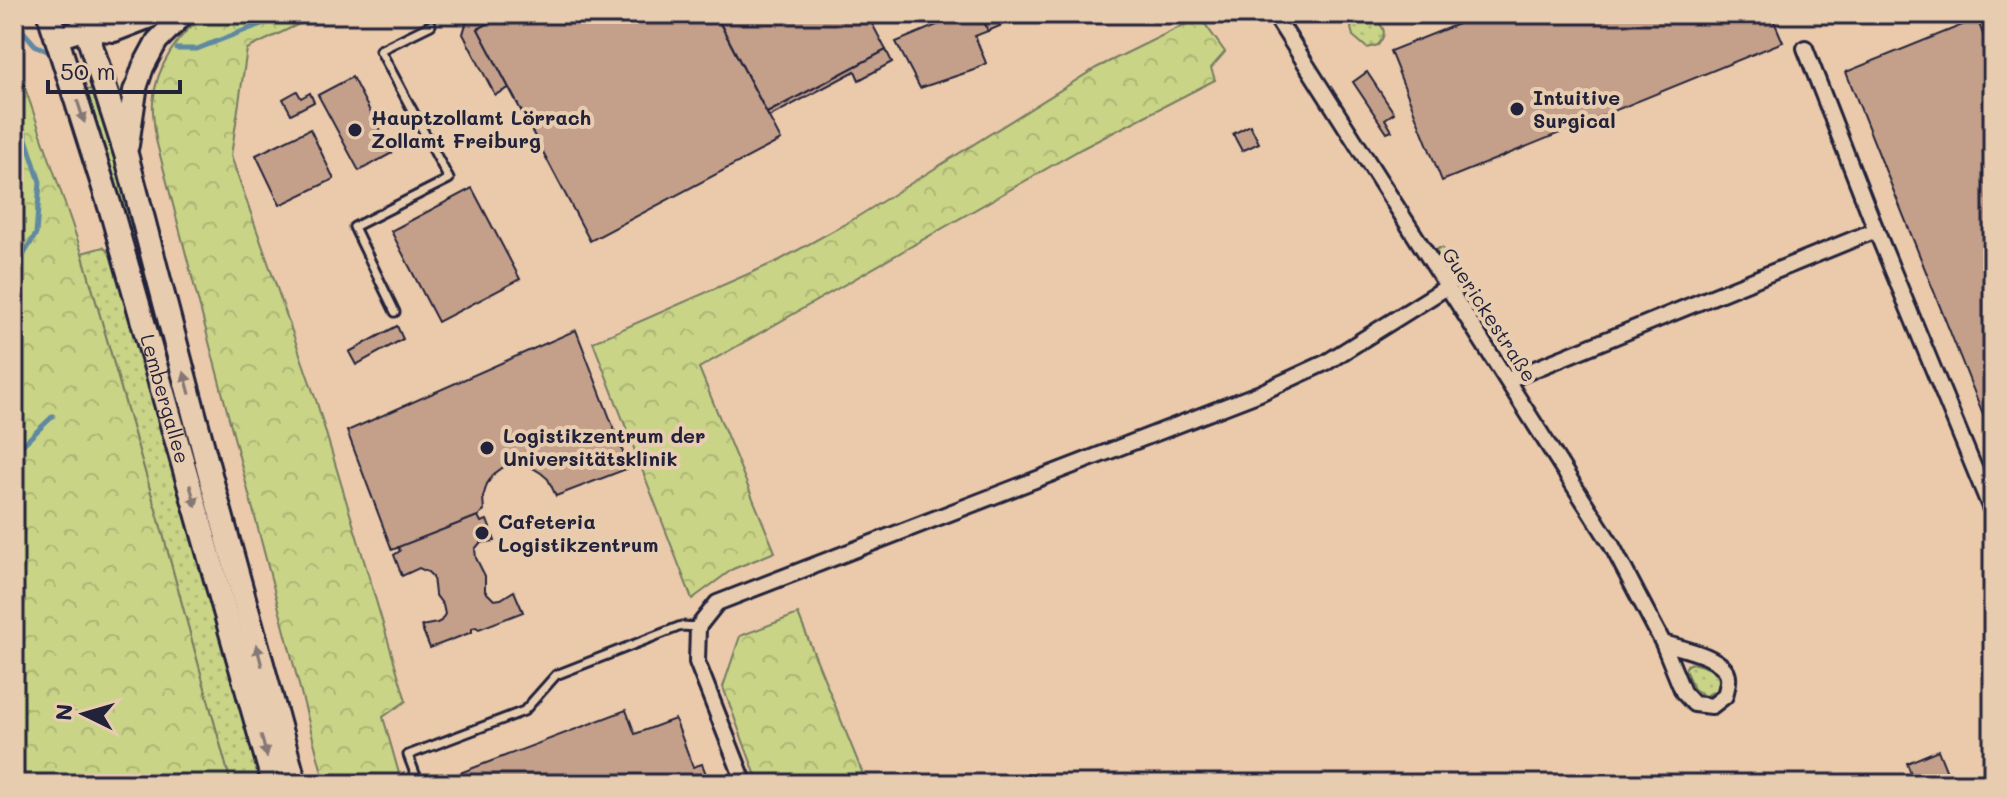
<svg xmlns="http://www.w3.org/2000/svg" width="2007" height="798" font-family="Mali,sans-serif">
  <style>
    .grass { fill: url(#grass-dots); stroke: #767b61; stroke-width: 2 }
    .forest { fill: url(#forest-crowns); stroke: #767b61; stroke-width: 2 }
    .lines { fill: none; stroke-linecap: round; stroke-linejoin: round }
    .stream { stroke: #5e88a2; stroke-width: 5 }
    .building { fill: #c4a08b; stroke: #22223b; stroke-width: 2 }
    .lane-casing { stroke: #22223b; stroke-width: 13 }
    .street-casing { stroke: #22223b; stroke-width: 20 }
    .secondary-casing { stroke: #22223b; stroke-width: 26 }
    .primary-casing { stroke: #22223b; stroke-width: 28 }
    .lane { stroke: #e8ccaf; stroke-width: 7 }
    .street { stroke: #e8ccaf; stroke-width: 14 }
    .secondary { stroke: #e8ccaf; stroke-width: 20 }
    .primary { stroke: #e8ccaf; stroke-width: 22 }
    .oneway { fill: #857775 }
    .poi-dot { fill: #22223b; stroke: #e8ccaf; stroke-width: 3 }
    .labels { text-anchor: middle; stroke-width: 8; stroke-linejoin: round; paint-order: stroke }
    .poi-label { font-size: 20px; font-weight: bold; fill: #22223b; stroke: #e8ccaf; text-anchor: start }
    .street-label { font-size: 20px; fill: #22223b; stroke: #e8ccaf }
  </style>
  <defs>
    <pattern id="grass-dots" width="8" height="8" patternUnits="userSpaceOnUse" patternTransform="scale(2)"><rect width="8" height="8" fill="#c9d487"/><path d="M2 2h.1M6 6h.1" fill="none" stroke="#acb675" stroke-width="1.8" stroke-linecap="round"/></pattern>
    <pattern id="forest-crowns" width="20" height="18" patternUnits="userSpaceOnUse" patternTransform="scale(2)"><rect width="20" height="18" fill="#c9d487"/><path d="M2 6a3 3 0 1 1 6 0M12 15a3 3 0 1 1 6 0" fill="none" stroke="#acb675"/></pattern>
  </defs>
  <rect width="100%" height="100%" fill="#ebcaab"/>
  <filter id="ink" filterUnits="userSpaceOnUse"><feTurbulence type="fractalNoise" baseFrequency=".0125" numOctaves="2"/><feDisplacementMap in="SourceGraphic" scale="16" xChannelSelector="R" yChannelSelector="G"/><feConvolveMatrix kernelMatrix="1 2 1 2 8 2 1 2 1" color-interpolation-filters="sRGB"/></filter>
  <g filter="url(#ink)">
    <g class="grass">
      <path d="M1362 17C1378 20 1392 28 1378 45L1367 48 1353 36 1351 28 1355 19Z"/>
      <polygon points="97,87 287,784 84,91"/>
      <polygon points="103,247 113,256 264,784 231,784 164,538 82,253"/>
      <polygon points="1439,248 1442,248 1481,309 1481,313 1477,315 1435,251"/>
      <path d="M1692 663C1707 668 1725 669 1717 690L1705 696 1694 689 1685 670 1687 665Z"/>
    </g>
    <g class="forest">
      <path d="M208 14H320L247 49 231 156 317 403 406 701 383 717 402 784H325L156 140C155 128 152 114 153 102 156 67 178 32 208 14Z"/>
      <polygon points="1200,17 1225,52 1211,68 1215,80 1081,149 699,368 775,552 733,569 692,599 593,342 780,260 849,222 1096,68"/>
      <polygon points="14,56 82,253 164,538 231,784 14,784"/>
      <polygon points="798,614 867,784 759,784 723,687 740,636"/>
    </g>
    <g class="lines">
      <g class="stream">
        <polyline points="14,21 35,45 47,51"/>
        <polyline points="177,49 197,49 287,14"/>
        <polyline points="14,102 40,182 36,234 21,259 14,263"/>
        <polyline points="14,453 53,416"/>
      </g>
    </g>
    <g class="building">
      <polygon points="473,14 490,14 493,21 478,29 509,88 495,95 463,34 468,17"/>
      <polygon points="506,14 715,14 781,140 590,241 478,29"/>
      <polygon points="727,14 867,14 886,50 767,113 718,19"/>
      <polygon points="963,14 981,14 988,31 975,36 986,63 974,70 920,88 896,42"/>
      <polygon points="981,14 995,14 1000,26 988,31"/>
      <polygon points="1483,14 1779,14 1780,17 1773,19 1783,42 1442,181 1390,51"/>
      <polygon points="1977,19 1993,59 1993,439 1846,72"/>
      <polygon points="886,50 892,62 859,80 855,71 769,117 767,113"/>
      <polygon points="1367,72 1394,113 1385,119 1392,131 1387,133 1353,82"/>
      <polygon points="352,77 392,153 359,171 318,95"/>
      <polygon points="297,91 301,98 310,93 314,102 291,114 283,99"/>
      <polygon points="1250,125 1259,143 1242,151 1233,134"/>
      <polygon points="310,129 334,179 280,205 256,155"/>
      <polygon points="472,188 520,279 438,322 391,231"/>
      <polygon points="397,326 403,339 356,365 349,352"/>
      <polygon points="576,330 629,468 556,496 548,479 541,473 531,467 513,465 505,466 494,474 487,484 483,497 484,511 478,516 392,550 347,431"/>
      <polygon points="478,516 481,522 487,520 495,541 480,543 475,549 476,558 485,576 485,591 494,600 501,599 514,591 523,612 479,629 476,627 472,628 472,632 430,648 421,626 437,623 441,621 445,614 443,605 435,594 433,577 428,572 419,568 402,576 394,555 400,551 398,547"/>
      <polygon points="626,710 635,734 675,719 693,767 702,764 710,784 431,784"/>
      <polygon points="1938,750 1950,780 1941,784 1925,784 1922,775 1913,779 1907,763"/>
    </g>
    <g class="lines">
      <g class="lane-casing">
        <g id="lane">
          <polyline points="395,312 354,227 449,179 380,50 431,25"/>
          <polyline points="419,784 408,755 524,711 556,675 681,626 698,627"/>
        </g>
      </g>
      <g class="street-casing">
        <g id="street">
          <path d="M1274 14 1611 544 1663 643 1683 692 1694 704 1712 706 1725 696C1726 691 1729 683 1728 677 1726 657 1680 648 1663 643"/>
          <polyline points="1805,48 1876,230 1993,514"/>
          <polyline points="1508,380 1876,230"/>
          <polyline points="745,784 697,662 698,627 717,603 1260,393 1327,362 1447,287"/>
        </g>
      </g>
      <g class="secondary-casing">
        <g id="secondary">
          <polyline points="86,29 114,31 158,14"/>
          <polyline points="57,38 86,29 107,14"/>
          <polyline points="135,91 143,67 157,41 184,14"/>
        </g>
      </g>
      <g class="primary-casing">
        <g id="primary">
          <path id="s1" d="M49 14 112 213 274 784"/>
          <polyline points="81,14 126,154 213,486 295,784"/>
          <polyline points="127,145 135,91"/>
        </g>
      </g>
      <use href="#lane" class="lane"/>
      <use href="#street" class="street"/>
      <use href="#secondary" class="secondary"/>
      <use href="#primary" class="primary"/>
    </g>
    <defs><path id="oneway-solid" d="M-6-.8H1V-3.2L6.5 0L1 3.2V.8H-6Z" transform="scale(2)"/></defs>
    <g class="oneway">
      <use href="#oneway-solid" transform="translate(81 112) rotate(72)"/>
      <use href="#oneway-solid" transform="translate(187 383) rotate(-105)"/>
      <use href="#oneway-solid" transform="translate(193 496) rotate(74)"/>
      <use href="#oneway-solid" transform="translate(259 655) rotate(-105)"/>
      <use href="#oneway-solid" transform="translate(264 746) rotate(75)"/>
    </g>
  </g>
  <g class="poi-dot">
    <circle cx="1517" cy="109" r="8"/>
    <circle cx="355" cy="130" r="8"/>
    <circle cx="487" cy="448" r="8"/>
    <circle cx="482" cy="533" r="8"/>
  </g>
  <g class="labels">
    <g class="poi-label">
      <text x="1533" y="105">Intuitive<tspan x="1533" dy="23">Surgical</tspan></text>
      <text x="371" y="125">Hauptzollamt Lörrach<tspan x="371" dy="23">Zollamt Freiburg</tspan></text>
      <text x="503" y="443">Logistikzentrum der<tspan x="503" dy="23">Universitätsklinik</tspan></text>
      <text x="498" y="529">Cafeteria<tspan x="498" dy="23">Logistikzentrum</tspan></text>
    </g>
    <g class="street-label">
      <text transform="translate(1489 315) rotate(57)" y="7">Guerickestraße</text>
      <text dy="7" stroke="none"><textPath href="#s1" startOffset="402">Lembergallee</textPath></text>
    </g>
  </g>
  <rect width="2007" height="798" fill="none" stroke="#e8ccaf" stroke-width="48"/>
  <rect x="24" y="24" width="1959" height="750" fill="none" stroke="#22223b" stroke-width="3" filter="url(#ink)"/>
  <g transform="translate(84 714) rotate(275)" stroke="#e8ccaf" stroke-width="6" paint-order="stroke">
  <path d="M0-6L14 30L0 20L-14 30Z" fill="#22223b"/>
  <text y="-12" font-size="22" font-weight="bold" text-anchor="middle" fill="#22223b">N</text>
  </g>
  <path d="M48 80v12h132v-12" fill="none" stroke="#22223b" stroke-width="4"/>
  <text x="60" y="80" font-size="24" fill="#22223b" stroke="#e8ccaf" stroke-width="6" paint-order="stroke">50 m</text>
</svg>
